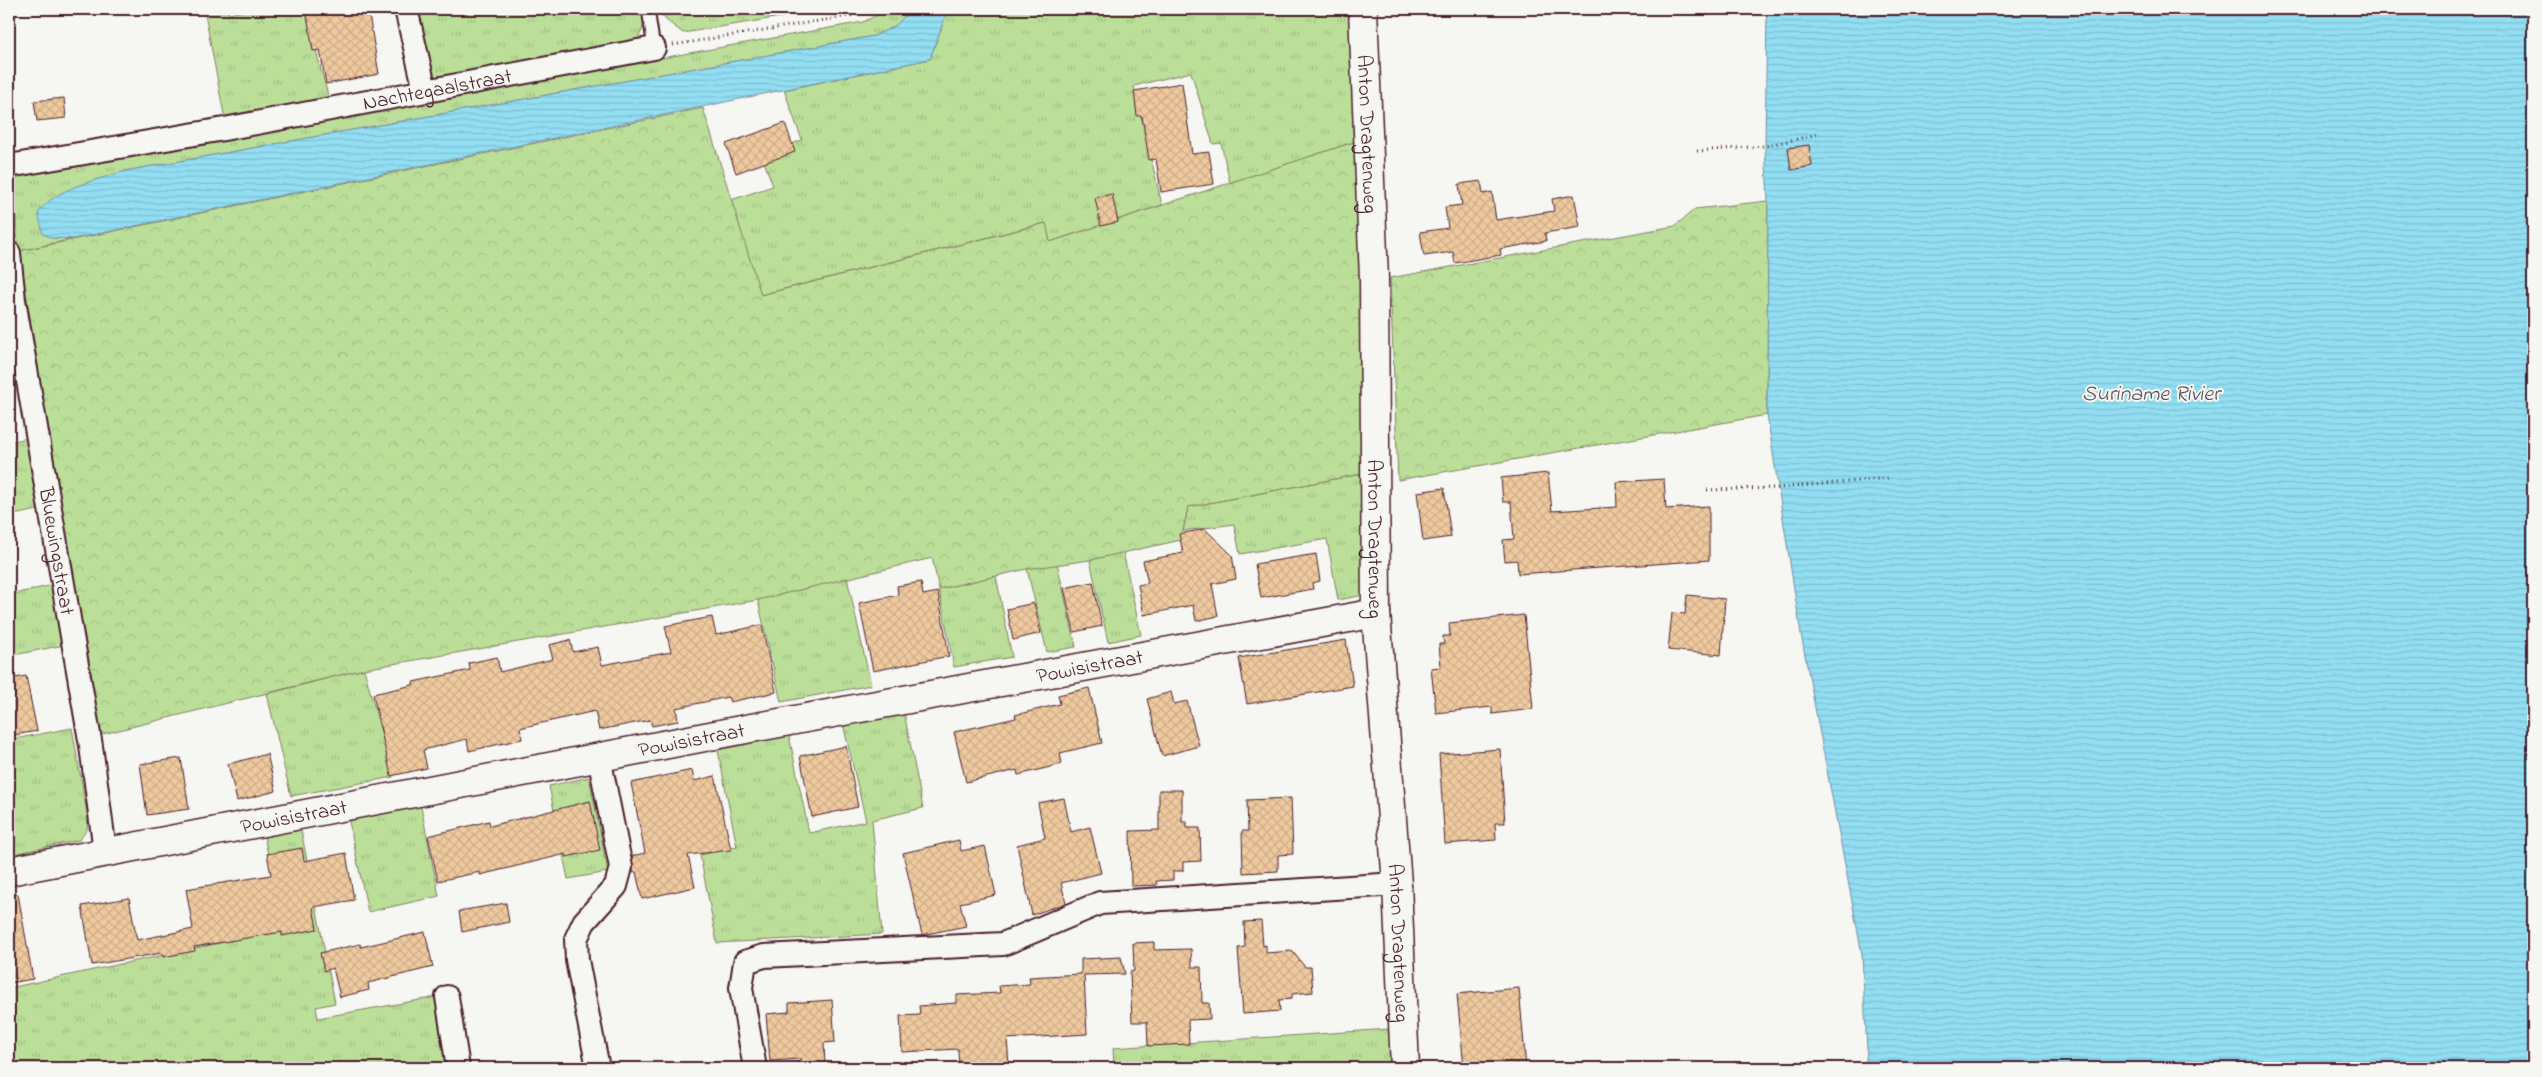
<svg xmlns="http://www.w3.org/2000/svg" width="2542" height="1077" font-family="'Indie Flower',sans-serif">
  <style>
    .grass { fill: url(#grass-tufts); stroke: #827f62 }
    .forest { fill: url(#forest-crowns); stroke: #827f62 }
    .water { fill: url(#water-rules); stroke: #7592a3 }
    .building { fill: url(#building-cross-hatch); stroke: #4a1f2b }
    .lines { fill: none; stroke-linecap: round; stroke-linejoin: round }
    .lane-casing { stroke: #4a1f2b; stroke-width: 15 }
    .street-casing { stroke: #4a1f2b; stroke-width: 26 }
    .secondary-casing { stroke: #4a1f2b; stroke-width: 31 }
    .path { stroke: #4a1f2b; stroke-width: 3; stroke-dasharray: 1 4; stroke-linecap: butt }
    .lane { stroke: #f6f6f2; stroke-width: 11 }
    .street { stroke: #f6f6f2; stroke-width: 22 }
    .secondary { stroke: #f6f6f2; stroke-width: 28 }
    .labels { text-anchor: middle; stroke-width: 4; stroke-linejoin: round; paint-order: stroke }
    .street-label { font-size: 21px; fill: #4a1f2b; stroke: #f6f6f2 }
    .water-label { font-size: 22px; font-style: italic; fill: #5c4f5d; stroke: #f6f6f2 }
  </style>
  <defs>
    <pattern id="grass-tufts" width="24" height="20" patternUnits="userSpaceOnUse" patternTransform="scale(1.25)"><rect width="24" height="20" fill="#bbdf99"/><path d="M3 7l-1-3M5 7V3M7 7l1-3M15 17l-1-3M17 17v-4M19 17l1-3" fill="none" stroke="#a2bf84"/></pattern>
    <pattern id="forest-crowns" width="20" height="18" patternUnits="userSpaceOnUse" patternTransform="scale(1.25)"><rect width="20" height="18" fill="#bbdf99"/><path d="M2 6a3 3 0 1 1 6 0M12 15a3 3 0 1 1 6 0" fill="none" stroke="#a2bf84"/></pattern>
    <pattern id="water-rules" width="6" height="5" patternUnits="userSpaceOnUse" patternTransform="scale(1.25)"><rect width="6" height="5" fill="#92def3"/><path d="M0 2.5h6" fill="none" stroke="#7fbed0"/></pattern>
    <pattern id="building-cross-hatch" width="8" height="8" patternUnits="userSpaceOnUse" patternTransform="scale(1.25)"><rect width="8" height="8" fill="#efca9f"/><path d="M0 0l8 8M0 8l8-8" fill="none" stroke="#cead89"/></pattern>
  </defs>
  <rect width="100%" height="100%" fill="#f6f6f2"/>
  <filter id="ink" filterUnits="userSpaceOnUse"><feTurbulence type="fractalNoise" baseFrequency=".02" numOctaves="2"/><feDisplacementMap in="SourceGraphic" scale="10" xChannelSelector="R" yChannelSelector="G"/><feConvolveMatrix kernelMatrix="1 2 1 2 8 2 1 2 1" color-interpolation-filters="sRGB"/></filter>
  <g filter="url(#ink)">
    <g class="grass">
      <polygon points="204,9 227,9 229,14 252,9 305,9 330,103 226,125"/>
      <path d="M413 9H642C645 24 644 31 634 43L438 80 429 72Z"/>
      <polygon points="657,9 829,9 683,33 666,20"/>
      <polygon points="889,9 912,9 895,26 874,36 125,171 52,238 73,239 19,251 12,191 16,180 24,172 863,22"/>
      <polygon points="948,9 1348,9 1357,141 1230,183 1221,143 1213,144 1191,72 1134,86 1162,205 1050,242 1045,223 760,295 731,200 773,186 762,156 802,140 784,90 930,59"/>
      <polygon points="28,438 42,509 9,516 9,442"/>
      <polygon points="1366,473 1371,586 1359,596 1338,600 1327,539 1240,554 1234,524 1183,531 1188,507"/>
      <polygon points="1123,552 1141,635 1108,642 1090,560"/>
      <polygon points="1057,563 1076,647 1047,652 1027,569"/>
      <polygon points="996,576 1012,657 954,667 939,589"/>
      <polygon points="847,578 871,685 781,702 758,600"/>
      <polygon points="53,585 64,645 9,656 9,595"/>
      <polygon points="364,669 393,777 291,796 267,694"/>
      <polygon points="901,698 923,808 872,820 882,934 717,943 700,855 737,847 715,735 786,721 809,833 866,821 840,711"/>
      <polygon points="72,728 88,818 87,830 79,840 9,855 9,740"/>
      <polygon points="589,777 608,872 568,879 549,786"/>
      <polygon points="419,797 439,896 368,912 347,812"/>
      <polygon points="298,815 335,1003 316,1007 318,1018 437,997 449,1068 9,1068 9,988 285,929 261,823"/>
      <polygon points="1390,1029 1392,1068 1114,1068 1113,1048"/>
    </g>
    <g class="forest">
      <polygon points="703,108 761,295 1046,223 1050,242 1357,141 1366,473 1188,507 1181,540 1090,560 1027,569 939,589 932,558 758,600 364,669 99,735 19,251"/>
      <polygon points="1768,201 1767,415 1398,480 1390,278 1675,226 1695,209"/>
    </g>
    <g class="water">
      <path d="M912 9H948L930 59 73 239 52 238 43 234 38 213C56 187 95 181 125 171L874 36 895 26Z"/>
      <polygon points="1767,9 2533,9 2533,1068 1865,1068 1867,1050 1862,954 1801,634 1767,415 1768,201 1765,146"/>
    </g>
    <g class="building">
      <polygon points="306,9 368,9 379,74 326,84 320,50 313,51"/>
      <polygon points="1182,83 1192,154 1209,152 1214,184 1161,192 1156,159 1149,160 1142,116 1137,116 1134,91"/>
      <polygon points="64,98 66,118 37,121 34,101"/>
      <polygon points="785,123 795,152 736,173 726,144"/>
      <polygon points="1809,145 1812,166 1791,170 1788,148"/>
      <polygon points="1481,181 1483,194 1492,192 1496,220 1554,211 1552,199 1574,195 1580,227 1545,233 1546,241 1500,249 1501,255 1455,263 1453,252 1424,256 1420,232 1448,228 1445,207 1462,205 1459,184"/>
      <polygon points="1112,194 1118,222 1101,226 1095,198"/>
      <polygon points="1548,473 1552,511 1617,507 1616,482 1664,479 1666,509 1709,506 1709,560 1518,574 1517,560 1505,561 1503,540 1514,539 1511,502 1503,502 1501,478"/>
      <polygon points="1444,488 1451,537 1423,541 1417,492"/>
      <polygon points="1205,529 1232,555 1236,579 1212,584 1218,616 1196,621 1193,605 1144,615 1138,585 1148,583 1143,561 1183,553 1179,534"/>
      <polygon points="1316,554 1320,581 1312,583 1313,589 1261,598 1255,564"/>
      <polygon points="921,582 923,595 938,592 949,656 873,671 859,603 898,595 897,586"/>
      <polygon points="1093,582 1102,626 1074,632 1064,588"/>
      <polygon points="1687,595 1725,599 1721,655 1668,650 1672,613 1685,614"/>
      <polygon points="1034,603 1041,633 1013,640 1007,609"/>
      <polygon points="1524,615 1533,709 1492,714 1492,707 1436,713 1431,668 1441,667 1439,644 1444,644 1443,636 1450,636 1449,623"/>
      <polygon points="712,617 716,635 762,625 776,692 730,702 728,697 676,708 678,721 652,726 650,720 599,730 595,711 520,728 522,739 469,751 467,739 423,750 427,768 391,776 373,694 413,685 413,682 470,670 469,663 497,657 500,672 553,659 549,645 570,640 573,652 598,647 602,665 671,652 665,626"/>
      <polygon points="1346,640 1353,686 1247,704 1239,658"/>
      <polygon points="26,676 37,731 9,736 9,679"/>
      <polygon points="1089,688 1102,743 1060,753 1062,764 1018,775 1017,770 966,782 954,732 1016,718 1015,715 1060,704 1058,695"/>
      <polygon points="1171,692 1174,704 1187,701 1199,746 1162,756 1147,699"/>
      <polygon points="846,746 858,807 812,817 800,756"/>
      <polygon points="1500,749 1505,823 1495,823 1496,840 1445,844 1439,754"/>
      <polygon points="267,754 276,791 237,801 228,764"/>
      <polygon points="181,758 189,809 147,815 140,764"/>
      <polygon points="692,770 694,781 715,776 731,850 688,855 695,887 642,899 636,872 633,873 632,856 645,853 631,783"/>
      <polygon points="1159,790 1182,790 1182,822 1187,822 1187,828 1200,828 1201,861 1183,862 1183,871 1173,871 1173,880 1156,881 1157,885 1131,886 1130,831 1159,830"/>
      <polygon points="1064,798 1071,832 1090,827 1101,873 1061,883 1066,903 1032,915 1017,845 1045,838 1038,803"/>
      <polygon points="1291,798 1293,854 1278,855 1278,871 1243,873 1242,831 1248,831 1247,800"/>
      <polygon points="590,801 600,850 566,857 566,854 480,875 480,872 438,881 428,836 489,821 490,826"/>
      <polygon points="959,840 961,851 985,846 996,895 960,903 966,926 922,935 903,853"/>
      <polygon points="302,848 304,861 346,853 354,900 313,907 317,929 282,936 282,932 194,947 195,951 163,957 162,953 92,965 82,906 129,898 137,940 193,929 186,889 271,875 267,854"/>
      <polygon points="18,894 33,979 9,983 9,895"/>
      <polygon points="506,903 509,922 462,932 459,911"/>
      <polygon points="1261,921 1263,946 1266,945 1266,953 1292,951 1305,967 1311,967 1313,992 1292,994 1292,999 1279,1000 1280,1011 1243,1014 1238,948 1245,947 1244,922"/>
      <polygon points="425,932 433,967 368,983 369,990 340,997 333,968 324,971 320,953 360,944 361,947"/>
      <polygon points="1154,942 1154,950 1191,949 1192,967 1201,967 1202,1003 1209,1003 1210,1019 1188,1020 1189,1044 1148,1046 1147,1022 1132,1022 1130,972 1134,971 1133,943"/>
      <polygon points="1121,957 1125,974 1084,975 1087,1034 1007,1039 1009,1064 959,1068 958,1049 902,1052 900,1016 920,1015 919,1006 956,1003 956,995 1000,993 999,986 1030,984 1029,977 1081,974 1081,959"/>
      <polygon points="1519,988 1526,1068 1464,1068 1457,994"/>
      <polygon points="832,1000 835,1042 824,1043 825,1068 792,1068 801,1059 770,1061 766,1014 789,1012 789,1003"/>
    </g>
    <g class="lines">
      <g class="lane-casing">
        <polyline id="lane" points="648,9 654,48"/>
      </g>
      <g class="street-casing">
        <g id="street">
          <polyline points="406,9 425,90"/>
          <path id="s1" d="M9 166 224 129 654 48"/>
          <path id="s2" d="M9 253 14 300 91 746 105 851"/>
          <polyline points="447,997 458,1068"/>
          <polyline points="598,1068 577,960 576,939 584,922 616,886 621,867 599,757"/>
          <polyline points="755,1068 741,988 745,962 764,956 1003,944 1100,903 1397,884"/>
        </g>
      </g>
      <g class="secondary-casing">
        <g id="secondary">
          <path id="s3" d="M1363 9 1374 279 1376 613 1397 884 1405 1068"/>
          <path id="s4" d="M9 871 746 729 1376 613"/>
        </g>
      </g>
      <g class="path">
        <polyline points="673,45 855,15 863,9"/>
        <polyline points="1697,151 1765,146 1819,134"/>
        <polyline points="1707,490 1777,488 1891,478"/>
      </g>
      <use href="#lane" class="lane"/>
      <use href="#street" class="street"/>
      <use href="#secondary" class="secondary"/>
    </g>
  </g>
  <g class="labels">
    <g class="street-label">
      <text dy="7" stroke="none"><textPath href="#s1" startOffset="435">Nachtegaalstraat</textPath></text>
      <text dy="7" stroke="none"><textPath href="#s3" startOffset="125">Anton Dragtenweg</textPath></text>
      <text dy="7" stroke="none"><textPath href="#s3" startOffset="530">Anton Dragtenweg</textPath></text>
      <text dy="7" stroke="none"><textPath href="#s2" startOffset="302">Bluewingstraat</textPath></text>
      <text dy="7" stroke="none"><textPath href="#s4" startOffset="1100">Powisistraat</textPath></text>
      <text dy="7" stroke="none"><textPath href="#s4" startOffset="695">Powisistraat</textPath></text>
      <text dy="7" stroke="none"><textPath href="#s4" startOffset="290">Powisistraat</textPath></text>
      <text dy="7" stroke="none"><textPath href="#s3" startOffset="935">Anton Dragtenweg</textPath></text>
    </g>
    <g class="water-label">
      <text x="2151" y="400">Suriname Rivier</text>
    </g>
  </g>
  <rect width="2542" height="1077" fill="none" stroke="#f6f6f2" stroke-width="30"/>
  <rect x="15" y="15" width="2512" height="1047" fill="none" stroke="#4a1f2b" stroke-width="2" filter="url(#ink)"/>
</svg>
